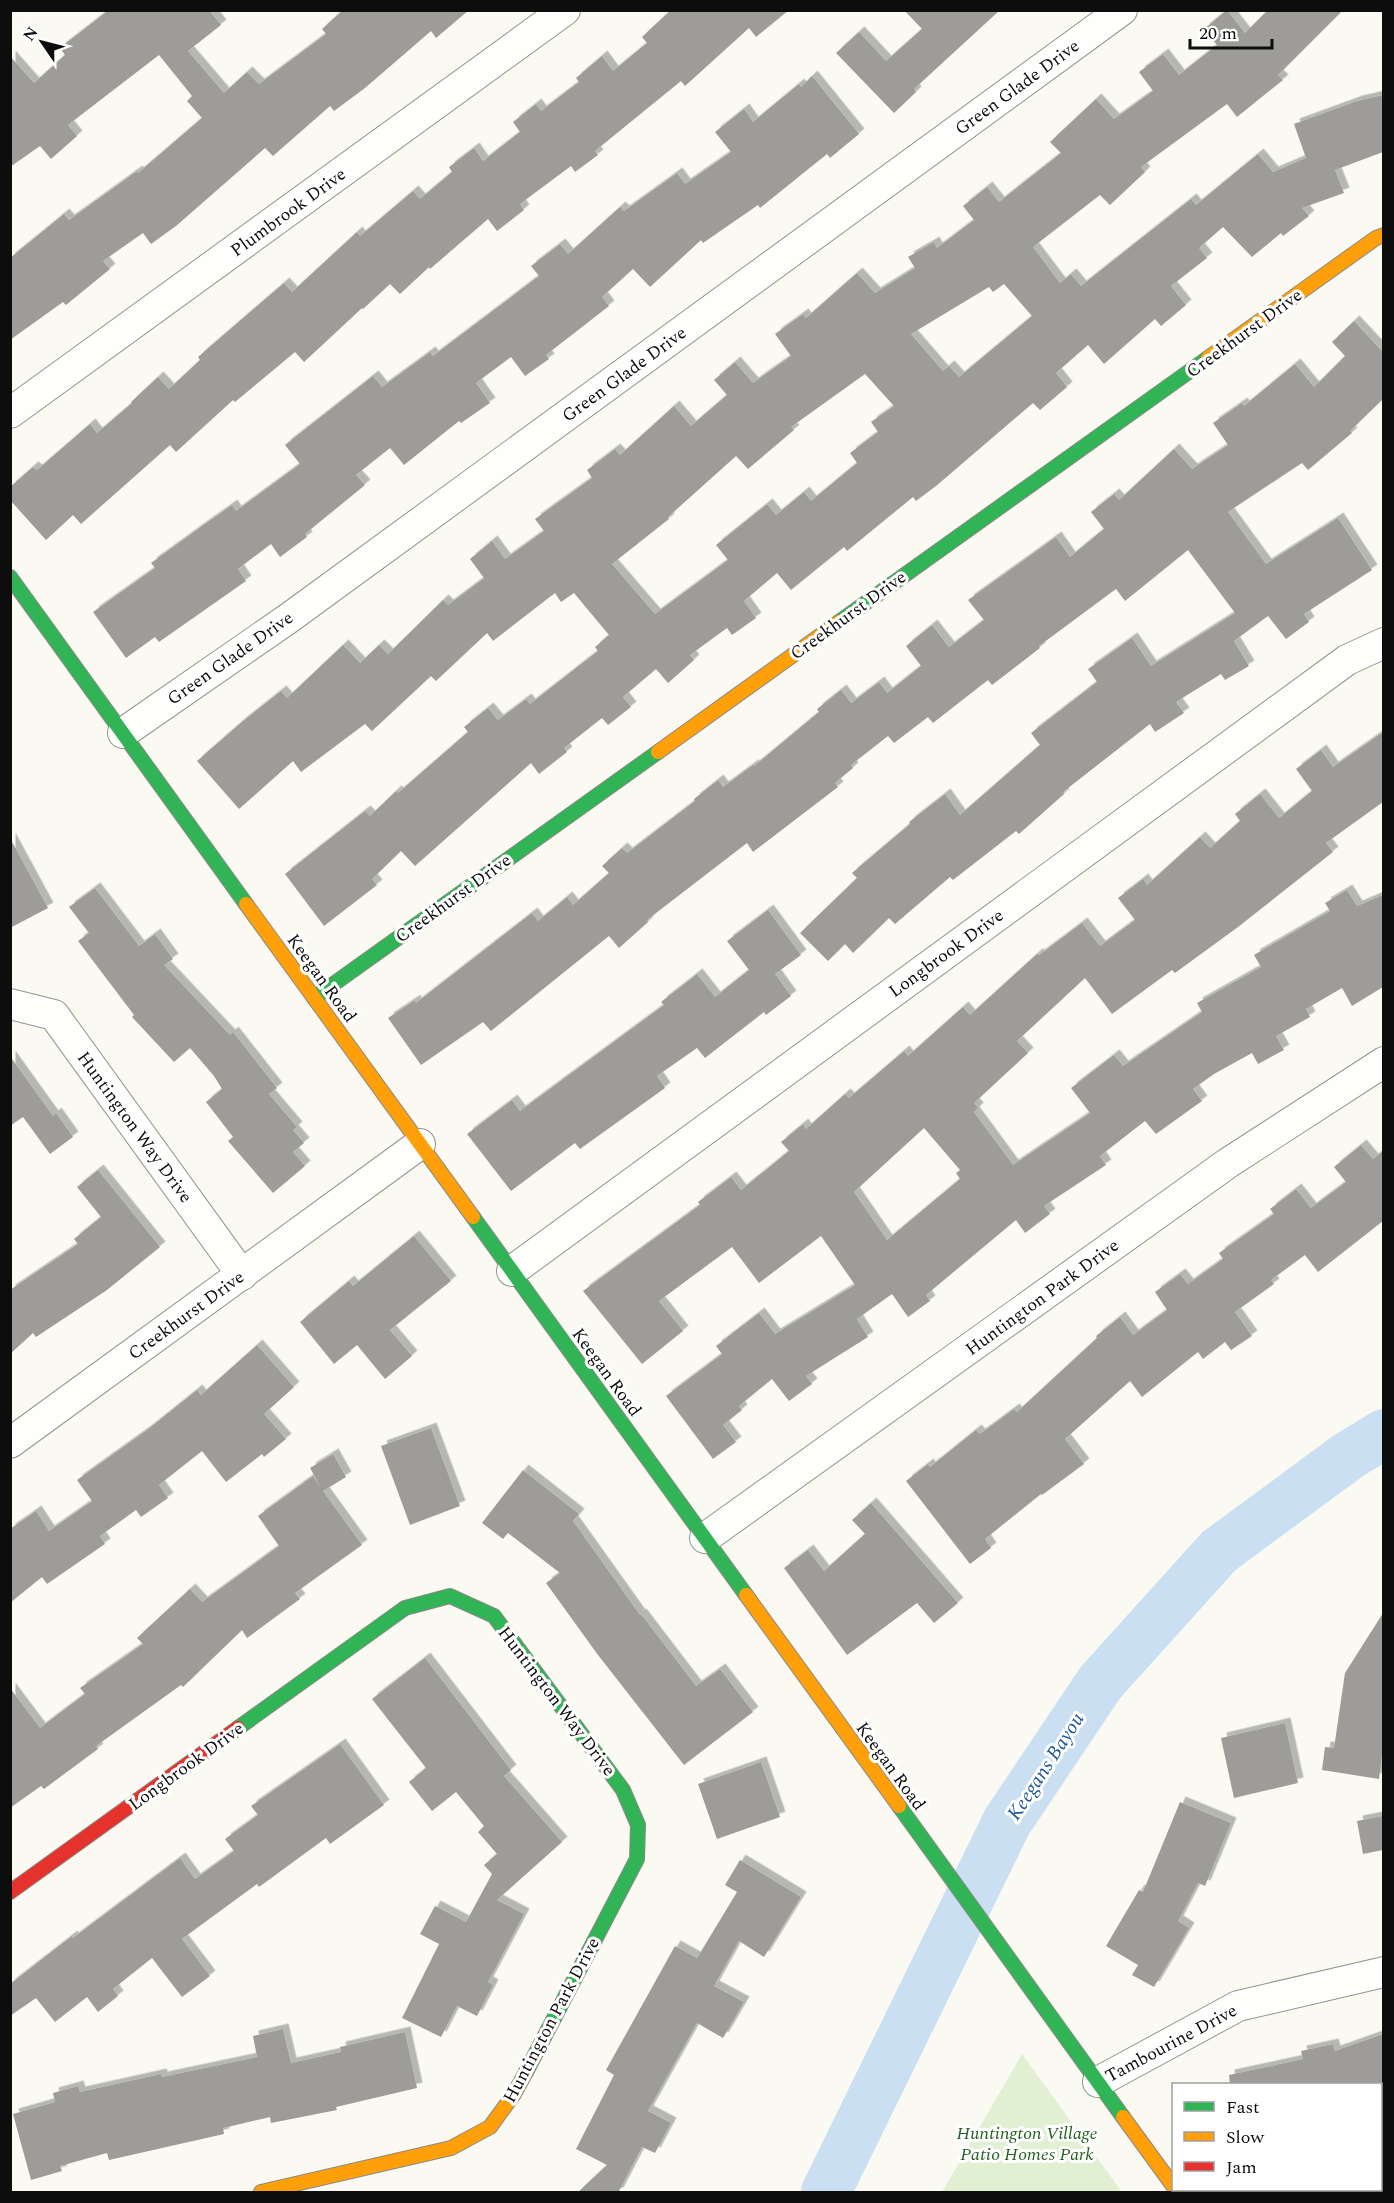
<svg xmlns="http://www.w3.org/2000/svg" width="1394" height="2203" font-family="Spectral,serif">
  <style>
    .green { fill: #e1efd3 }
    .lines { fill: none; stroke-linecap: round; stroke-linejoin: round }
    .river { stroke: #cae0f2; stroke-width: 50 }
    .building { fill: #9d9c98; fill-rule: evenodd; filter: url(#shadow) }
    .street-casing { stroke: #949490; stroke-width: 32 }
    .fast-casing { stroke: #8a8a87; stroke-width: 16 }
    .slow-casing { stroke: #8a8a87; stroke-width: 16 }
    .jam-casing { stroke: #8a8a87; stroke-width: 16 }
    .street { stroke: #fefefd; stroke-width: 30 }
    .fast { stroke: #30b455; stroke-width: 14 }
    .slow { stroke: #ff9f0a; stroke-width: 14 }
    .jam { stroke: #e5322d; stroke-width: 14 }
    .labels { text-anchor: middle; stroke-width: 6; stroke-linejoin: round; paint-order: stroke }
    .street-label { font-size: 18px; fill: #0d0d0d; stroke: #fff }
    .park-label { font-size: 18px; font-style: italic; fill: #276121; stroke: #fff }
    .water-label { font-size: 20px; font-style: italic; fill: #1e5597; stroke: #fff }
  </style>
  <defs>
    <filter id="shadow"><feDropShadow dx="5.5" dy="-5.5" stdDeviation="0" flood-color="#0004"/></filter>
  </defs>
  <rect width="100%" height="100%" fill="#fafaf2"/>
  <polygon class="green" points="1022,2054 1122,2192 942,2192"/>
  <g class="lines">
    <polyline class="river" points="826,2192 1007,1822 1100,1683 1219,1551 1348,1456 1384,1434"/>
  </g>
  <g class="building">
    <polygon points="109,10 209,10 221,25 188,51 224,93 247,72 259,84 326,34 322,29 343,10 469,10 436,38 431,31 365,88 334,111 330,106 273,156 265,148 176,226 151,244 143,233 103,261 110,269 66,305 63,302 10,340 10,258 64,214 69,220 137,171 138,173 202,118 187,101 192,96 159,55 68,125 77,136 51,159 40,146 10,167 10,56 34,83 65,55 60,48"/>
    <polygon points="671,10 789,10 756,37 749,28 685,86 681,81 595,151 598,155 575,172 571,166 520,204 524,210 497,231 488,219 430,269 429,267 400,294 390,284 363,309 362,308 304,362 295,352 235,402 233,400 176,452 170,445 81,524 73,515 46,540 10,500 10,487 33,467 37,470 90,424 97,433 132,403 131,402 158,377 169,389 200,360 198,357 284,283 292,292 357,232 360,236 413,191 420,199 452,172 449,167 474,148 483,161 520,132 513,122 536,104 541,111 579,82 576,78 602,56 613,71 647,43 642,37"/>
    <polygon points="904,10 1000,10 914,89 916,92 894,113 836,53 859,32 886,61 922,29"/>
    <path d="M1227 10 1245 33 1268 10H1343L1278 75 1283 80 1237 117 1227 104 1141 167 1145 172 1110 205 1100 195 1033 247 1060 283 1071 274 1081 286 1191 199 1196 205 1258 154 1273 172 1306 158 1294 124 1357 101 1383 95V152L1335 170 1344 193 1302 208 1309 216 1283 236 1281 233 1252 257 1223 227 1199 248 1207 258 1171 286 1186 305 1161 326 1155 319 1104 364 1088 345 1056 373 1067 387 1040 410 1033 403 936 486 916 501 913 497 847 551 844 547 791 590 777 573 744 601 756 618 732 635 727 628 690 655 694 660 668 683 656 669 623 697 631 707 608 725 602 718 564 748 567 752 539 774 531 763 415 866 401 851 372 879 377 885 324 926 285 874 365 811 370 816 396 791 398 793 468 732 464 727 488 708 498 720 526 699 530 704 598 651 595 647 609 635 574 593 561 602 555 593 493 641 487 633 436 681 431 676 372 731 365 724 301 772 293 761 239 809 197 761 243 721 281 691 287 698 343 645 360 663 379 645 388 654 443 600 448 605 484 578 470 559 492 541 505 559 544 531 535 519 592 478 587 470 615 449 620 455 674 406 691 426 727 395 714 380 735 362 753 383 791 356 775 334 803 314 806 318 857 273 875 293 915 268 908 257 934 242 937 248 974 220 963 206 987 187 999 202 1061 153 1050 142 1096 99 1114 119 1153 91 1139 72 1163 54 1179 75 1217 45 1204 29ZM1004 284 1032 316 959 377 949 366 943 371 911 334 989 287 993 292ZM865 374 894 406 871 422 878 432 850 453 857 463 811 501 804 492 776 515 767 504 716 545 728 560 655 614 612 564 669 519 668 517 736 456 748 469 794 430 791 427Z"/>
    <polygon points="812,76 859,134 830,158 827,154 760,208 758,205 703,243 701,240 650,287 633,269 602,297 609,306 546,355 549,359 525,376 511,357 476,383 490,403 461,423 459,421 404,465 390,448 356,475 365,485 305,534 307,537 280,557 271,544 238,569 246,581 159,642 155,637 126,658 93,612 155,568 151,563 205,524 232,505 236,511 300,464 285,445 373,376 382,387 430,352 433,356 539,276 531,266 560,244 568,254 620,207 624,211 677,173 685,184 731,152 715,132 744,109 753,122 799,84 801,87"/>
    <polygon points="1354,321 1383,352 1383,399 1350,431 1352,433 1308,470 1302,463 1228,512 1266,564 1338,518 1372,570 1304,614 1309,622 1286,639 1268,616 1234,641 1249,666 1225,680 1221,674 1176,702 1184,713 1155,732 1150,724 1063,792 1064,794 1019,834 1016,831 953,880 950,877 895,924 889,918 853,953 845,944 828,961 800,933 857,878 852,873 910,824 909,822 945,794 960,815 1040,745 1031,733 1097,682 1088,669 1132,638 1151,666 1235,613 1188,550 1125,601 1116,589 1039,646 1040,648 992,685 988,680 933,723 928,717 894,743 888,736 851,765 853,768 835,783 838,787 753,852 747,843 647,920 648,922 619,948 609,936 491,1031 483,1022 421,1065 388,1018 415,1000 416,1003 532,913 538,921 567,897 573,905 609,873 602,866 622,848 627,853 695,801 694,799 718,780 723,787 753,765 754,766 819,712 817,709 841,690 851,703 879,682 887,693 921,666 906,646 932,625 949,647 984,620 968,600 1056,537 1070,557 1104,529 1091,512 1114,494 1119,500 1174,449 1192,469 1228,445 1213,423 1242,403 1244,406 1295,364 1314,387 1345,356 1332,342"/>
    <path d="M1383 732V802L1326 843 1333 852 1238 927 1175 973 1172 970 1112 1014 1085 978 1017 1041 1028 1053 974 1103 978 1108 974 1112 1013 1165 1090 1113 1071 1088 1114 1055 1123 1066 1202 1012 1197 1003 1261 967 1254 955 1330 911 1325 903 1347 890 1357 906 1383 895V987L1352 1006 1342 988 1306 1009 1310 1017 1276 1036 1284 1050 1258 1064 1252 1053 1214 1074 1193 1089 1202 1101 1156 1134 1145 1121 1100 1156 1106 1165 1044 1206 1050 1214 1025 1233 1016 1220 926 1295 930 1301 908 1317 892 1294 857 1319 868 1337 806 1376 812 1384 789 1401 772 1379 739 1406 742 1410 723 1425 736 1442 713 1459 666 1396 722 1354 716 1346 759 1313 775 1334 855 1285 821 1236 759 1283 732 1247 659 1301 683 1331 642 1364 583 1291 700 1205 698 1202 731 1177 741 1190 789 1151 781 1142 803 1124 806 1129 845 1094 849 1098 904 1051 908 1056 963 1007 970 1015 1037 954 1039 955 1082 923 1100 946 1135 920 1118 898 1143 879 1147 885 1200 837 1210 848 1240 821 1235 814 1260 794 1279 818 1312 791 1296 769 1321 750 1333 767ZM924 1128 960 1170 956 1173 960 1179 887 1240 854 1192Z"/>
    <polygon points="10,838 48,908 10,928"/>
    <polygon points="95,888 139,946 155,934 173,959 164,965 230,1035 233,1032 277,1088 269,1094 297,1127 293,1130 304,1143 293,1152 305,1166 273,1193 228,1141 233,1137 206,1102 222,1089 214,1076 190,1048 174,1062 132,1017 134,1015 78,941 89,933 69,907"/>
    <polygon points="768,910 801,955 775,974 791,996 766,1015 764,1012 705,1058 697,1048 657,1076 665,1088 580,1149 575,1143 511,1191 467,1134 512,1100 520,1111 664,1005 661,1002 697,974 715,997 749,970 727,941"/>
    <polygon points="10,1056 53,1116 56,1113 73,1137 50,1154 23,1117 10,1126"/>
    <polygon points="1361,1145 1373,1159 1383,1151 1383,1221 1318,1272 1305,1255 1271,1280 1274,1284 1235,1312 1252,1336 1231,1350 1225,1342 1203,1359 1198,1352 1142,1397 1130,1381 1065,1439 1084,1464 1042,1495 1041,1494 985,1539 991,1548 970,1564 906,1481 928,1464 930,1467 976,1430 980,1434 1014,1409 1017,1412 1097,1338 1096,1336 1120,1317 1133,1335 1167,1310 1155,1292 1180,1274 1188,1284 1223,1259 1219,1253 1274,1214 1270,1209 1296,1189 1311,1208 1346,1182 1334,1167"/>
    <polygon points="98,1170 160,1247 107,1290 36,1337 33,1333 10,1354 10,1290 78,1244 74,1239 101,1217 77,1187"/>
    <polygon points="414,1236 451,1281 390,1330 412,1356 385,1379 357,1345 334,1364 300,1322 349,1281 353,1286"/>
    <polygon points="257,1345 294,1387 264,1414 286,1439 264,1457 262,1454 226,1482 202,1451 159,1485 168,1498 141,1517 136,1510 100,1536 105,1544 47,1584 42,1577 10,1603 10,1529 36,1511 49,1531 92,1501 77,1480 147,1430 197,1390 201,1395"/>
    <polygon points="431,1428 460,1506 410,1525 381,1446"/>
    <polygon points="333,1454 346,1477 323,1491 362,1545 295,1593 300,1599 247,1638 242,1630 183,1687 181,1685 96,1746 98,1749 44,1789 41,1786 10,1808 10,1688 40,1728 85,1694 80,1688 143,1644 137,1638 190,1589 202,1602 279,1546 258,1516 313,1476 321,1488 310,1468"/>
    <polygon points="523,1470 579,1514 573,1521 640,1615 641,1614 696,1686 720,1669 753,1712 684,1765 598,1655 546,1583 560,1573 508,1533 503,1539 482,1523"/>
    <polygon points="871,1503 958,1603 934,1623 917,1603 847,1655 784,1568 808,1550 824,1571 865,1534 852,1520"/>
    <polygon points="1383,1613 1383,1747 1379,1779 1322,1770 1325,1747 1334,1748 1345,1673"/>
    <polygon points="425,1658 511,1770 504,1776 562,1842 497,1900 524,1914 488,1982 493,1985 477,2016 457,2006 441,2037 402,2018 439,1944 420,1934 435,1906 466,1922 492,1874 484,1865 497,1854 478,1832 484,1826 456,1792 432,1811 409,1782 426,1768 372,1699"/>
    <polygon points="1285,1723 1298,1783 1234,1798 1221,1738"/>
    <polygon points="340,1744 384,1805 330,1844 326,1838 259,1887 257,1884 182,1939 210,1976 182,1997 152,1958 113,1989 118,1996 98,2012 87,1997 55,2022 36,1998 10,2016 10,1984 72,1936 73,1938 180,1858 195,1879 234,1851 225,1839 258,1815 251,1806"/>
    <polygon points="761,1762 780,1817 717,1839 698,1784"/>
    <polygon points="1180,1802 1231,1823 1205,1886 1198,1883 1178,1921 1189,1928 1154,1987 1132,1975 1138,1965 1106,1946 1139,1890 1143,1892"/>
    <polygon points="1383,1816 1383,1850 1363,1854 1357,1821"/>
    <polygon points="740,1860 801,1897 764,1957 739,1941 714,1986 744,2002 723,2038 697,2023 648,2111 671,2123 655,2153 642,2147 618,2193 577,2193 607,2165 576,2149 614,2075 606,2070 675,1946 697,1958 737,1892 725,1885"/>
    <polygon points="283,2029 291,2063 341,2052 340,2047 405,2032 417,2088 336,2107 337,2110 271,2123 270,2117 223,2128 224,2134 109,2160 107,2153 60,2166 62,2171 31,2180 13,2114 55,2102 53,2093 78,2086 80,2092 161,2074 162,2077 257,2057 253,2036"/>
    <polygon points="1383,2034 1383,2085 1230,2085 1229,2075 1303,2059 1301,2051 1333,2044 1335,2051"/>
  </g>
  <g class="lines">
    <g class="street-casing">
      <g id="street">
        <polyline points="10,413 565,10"/>
        <polyline points="123,733 289,618 1122,10"/>
        <polyline points="10,1004 54,1015 242,1275"/>
        <polyline points="512,1271 1347,660 1384,643"/>
        <polyline points="10,1443 420,1144"/>
        <polyline points="705,1538 1228,1163 1384,1062"/>
        <polyline points="1098,2082 1238,2006 1384,1972"/>
      </g>
    </g>
    <g class="fast-casing">
      <g id="fast">
        <polyline points="10,577 246,904"/>
        <polyline points="839,622 1208,358"/>
        <polyline points="314,998 658,752"/>
        <polyline points="473,1217 746,1595"/>
        <polyline points="238,1728 405,1608 450,1596 494,1616 623,1790 638,1825 637,1859 526,2072"/>
        <polyline points="899,1806 1123,2117"/>
      </g>
    </g>
    <g class="slow-casing">
      <g id="slow">
        <polyline points="1208,358 1376,238 1384,235"/>
        <polyline points="658,752 839,622"/>
        <polyline points="246,904 473,1217"/>
        <polyline points="746,1595 899,1806"/>
        <polyline points="1123,2117 1174,2187"/>
        <polyline points="261,2192 451,2148 490,2127 514,2094 526,2072"/>
      </g>
    </g>
    <g class="jam-casing">
      <polyline id="jam" points="10,1892 238,1728"/>
    </g>
    <use href="#street" class="street"/>
    <use href="#fast" class="fast"/>
    <use href="#slow" class="slow"/>
    <use href="#jam" class="jam"/>
  </g>
  <g class="labels">
    <g class="street-label">
      <text transform="translate(1017 87) rotate(-36)" y="6">Green Glade Drive</text>
      <text transform="translate(288 212) rotate(-36)" y="6">Plumbrook Drive</text>
      <text transform="translate(1244 333) rotate(-36)" y="6">Creekhurst Drive</text>
      <text transform="translate(624 374) rotate(-36)" y="6">Green Glade Drive</text>
      <text transform="translate(848 615) rotate(-36)" y="6">Creekhurst Drive</text>
      <text transform="translate(230 658) rotate(-35)" y="6">Green Glade Drive</text>
      <text transform="translate(453 898) rotate(-36)" y="6">Creekhurst Drive</text>
      <text transform="translate(946 953) rotate(-36)" y="6">Longbrook Drive</text>
      <text transform="translate(322 978) rotate(54)" y="6">Keegan Road</text>
      <text transform="translate(135 1127) rotate(54)" y="6">Huntington Way Drive</text>
      <text transform="translate(1042 1297) rotate(-36)" y="6">Huntington Park Drive</text>
      <text transform="translate(186 1315) rotate(-36)" y="6">Creekhurst Drive</text>
      <text transform="translate(607 1372) rotate(54)" y="6">Keegan Road</text>
      <text transform="translate(557 1701) rotate(53)" y="6">Huntington Way Drive</text>
      <text transform="translate(186 1766) rotate(-36)" y="6">Longbrook Drive</text>
      <text transform="translate(891 1766) rotate(54)" y="6">Keegan Road</text>
      <text transform="translate(551 2020) rotate(-62)" y="6">Huntington Park Drive</text>
      <text transform="translate(1171 2043) rotate(-28)" y="6">Tambourine Drive</text>
    </g>
    <g class="park-label">
      <text x="1027" y="2139">Huntington Village<tspan x="1027" dy="21">Patio Homes Park</tspan></text>
    </g>
    <g class="water-label">
      <text transform="translate(1045 1766) rotate(-57)" y="7">Keegans Bayou</text>
    </g>
  </g>
  <rect width="1394" height="2203" fill="none" stroke="#0d0d0d" stroke-width="24"/>
  <rect x="1172" y="2083" width="210" height="108" fill="#ffffff" stroke="#9e9e9e" stroke-width="1.5"/>
  <rect x="1184" y="2102" width="30" height="9" fill="#30b455" stroke="#9e9e9e" stroke-width="1.5"/>
  <text x="1226" y="2113" font-size="18" fill="#0d0d0d">Fast</text>
  <rect x="1184" y="2132" width="30" height="9" fill="#ff9f0a" stroke="#9e9e9e" stroke-width="1.5"/>
  <text x="1226" y="2143" font-size="18" fill="#0d0d0d">Slow</text>
  <rect x="1184" y="2162" width="30" height="9" fill="#e5322d" stroke="#9e9e9e" stroke-width="1.5"/>
  <text x="1226" y="2173" font-size="18" fill="#0d0d0d">Jam</text>
  <g transform="translate(42 42) rotate(305)" stroke="#ffffff" stroke-width="4.5" paint-order="stroke">
  <path d="M0-4.5L10 22L0 15L-10 22Z" fill="#0d0d0d"/>
  <text y="-9" font-size="16" font-weight="bold" text-anchor="middle" fill="#0d0d0d">N</text>
  </g>
  <path d="M1190 39v9h82v-9" fill="none" stroke="#0d0d0d" stroke-width="3"/>
  <text x="1199" y="39" font-size="18" fill="#0d0d0d" stroke="#ffffff" stroke-width="4.5" paint-order="stroke">20 m</text>
</svg>
